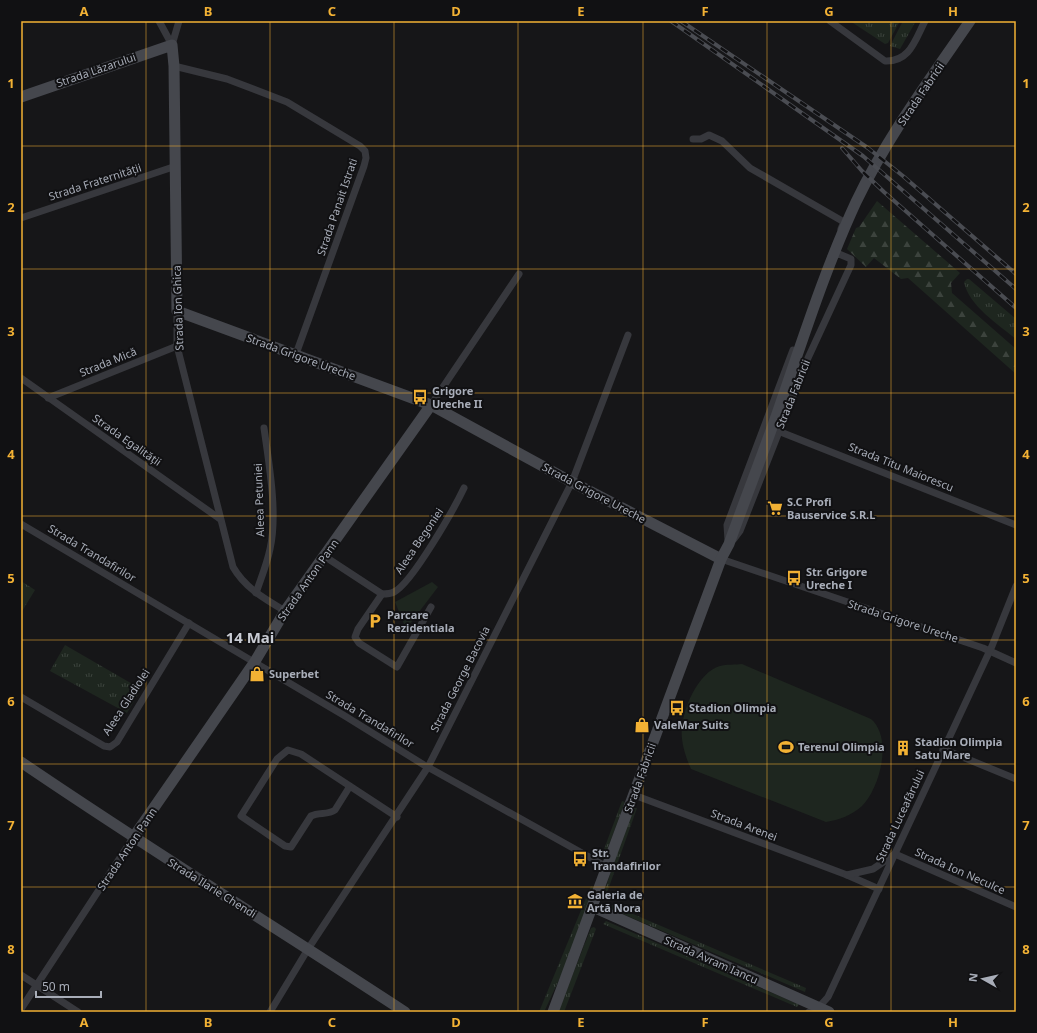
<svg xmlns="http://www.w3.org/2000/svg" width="1037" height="1033" font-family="'Noto Sans',sans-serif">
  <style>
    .grass { fill: url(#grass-tufts) }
    .forest { fill: url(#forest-firs) }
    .park { fill: #1e261f }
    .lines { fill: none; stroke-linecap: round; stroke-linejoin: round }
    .street { stroke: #37383d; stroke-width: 7 }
    .secondary { stroke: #45474d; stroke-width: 11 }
    .rail-casing { stroke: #4a4c52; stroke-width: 4 }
    .rail { stroke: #111113; stroke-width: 2.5; stroke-dasharray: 8; stroke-linecap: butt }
    .grid { fill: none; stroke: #f2b134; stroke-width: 1; stroke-opacity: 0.55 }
    .labels { text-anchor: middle; stroke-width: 4; stroke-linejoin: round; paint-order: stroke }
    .street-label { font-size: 11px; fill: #a8adb8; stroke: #111113 }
    .poi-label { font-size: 11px; font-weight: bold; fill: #a8adb8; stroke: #111113; text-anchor: start }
    .district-label { font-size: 15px; font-weight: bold; fill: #c9ccd4; stroke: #111113 }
    .neatline { fill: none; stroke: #f2b134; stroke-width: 1.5 }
    .grid-label { font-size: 13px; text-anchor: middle; font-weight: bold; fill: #f2b134 }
  </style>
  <defs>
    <pattern id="grass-tufts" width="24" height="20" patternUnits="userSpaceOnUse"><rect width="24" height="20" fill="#1e261f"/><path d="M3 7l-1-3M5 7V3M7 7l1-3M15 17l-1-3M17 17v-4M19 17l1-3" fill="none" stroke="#3c433d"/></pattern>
    <pattern id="forest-firs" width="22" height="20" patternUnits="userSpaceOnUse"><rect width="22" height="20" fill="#1e261f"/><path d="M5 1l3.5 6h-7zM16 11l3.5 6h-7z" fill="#3c433d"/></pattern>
  </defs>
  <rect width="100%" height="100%" fill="#161618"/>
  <g class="grass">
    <polygon points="850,21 900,21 888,43 885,44"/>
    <polygon points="903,21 916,21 900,49 890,46"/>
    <path d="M967 279H969L1016 319V339C998 324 969 306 964 282Z"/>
    <polygon points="21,581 35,590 21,613"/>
    <polygon points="65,645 141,689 127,713 50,671"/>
    <polygon points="622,801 625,802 606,853 603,852"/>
    <polygon points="634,808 637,808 604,901 602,898 632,810"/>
    <polygon points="591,886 594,887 565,967 544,1012 539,1012"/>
    <polygon points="612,905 806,988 805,992 611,909"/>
    <polygon points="606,921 793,1002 799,1004 797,1007 603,924"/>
    <polygon points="594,927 596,929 564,1012 558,1012 591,928"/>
  </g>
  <polygon class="forest" points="877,201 960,273 951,283 952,293 1016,349 1016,374 908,278 901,279 874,258 866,267 847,249 856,228 859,227"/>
  <g class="park">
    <polygon points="432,582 438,587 406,629 395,602"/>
    <path d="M742 664 871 719C893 738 880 788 862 806 852 815 839 820 826 822L691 769C687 760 683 749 682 739 679 716 696 673 720 666 726 664 735 665 742 664Z"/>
  </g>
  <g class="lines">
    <g class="street">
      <polyline points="159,21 172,45"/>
      <path d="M830 21 885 61C910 62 915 40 925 21"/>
      <polyline points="172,45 179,21"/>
      <polyline points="174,66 227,79 287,102 360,146 365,151 366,158 364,166 296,354"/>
      <polyline points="693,139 701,139 709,135 722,141 750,168 844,222 841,229"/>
      <polyline points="21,218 176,166"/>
      <path d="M177 311V346L233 567C245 588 265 599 285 611"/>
      <polyline points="21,378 220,519"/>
      <polyline points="48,398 177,346"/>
      <polyline points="431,405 519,274"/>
      <polyline points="778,431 1016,525"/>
      <polyline points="21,524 345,716 424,765 607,867"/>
      <polyline points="734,539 740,531 808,358 851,265 851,259 839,254 831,257"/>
      <polyline points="728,540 727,525 793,350"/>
      <path d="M324 556 382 594C386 594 390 594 394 592 412 583 454 509 464 488"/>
      <polyline points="721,559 983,648 1016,663"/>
      <path d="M256 593C261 578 267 564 270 549 278 514 269 464 264 428"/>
      <polyline points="382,594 358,629 355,637 359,643 397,667 431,607"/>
      <polyline points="21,697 104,746 110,747 117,742 189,623"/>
      <polyline points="943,749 1016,779"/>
      <path d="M350 786 335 810C328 815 319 812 311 816L291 847 285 846 241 816 277 759 288 750 301 754 397 817"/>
      <polyline points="634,795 847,875 879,889"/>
      <polyline points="847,875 873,869 895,854 1016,907"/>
      <polyline points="21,975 78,1012"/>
      <polyline points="21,1009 133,838"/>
      <polyline points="270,1012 308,949 428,767 572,482 628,335"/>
      <polyline points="809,1012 818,1008 828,997 992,646 1016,586"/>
    </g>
    <g class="secondary">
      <polyline points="21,97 172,45 174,66 177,311 431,405 568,480 721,559"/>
      <path d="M21 762C147 848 277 928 405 1012"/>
      <polyline points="133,838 254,663 285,611 431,405"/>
      <polyline points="593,907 829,1012"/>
      <path d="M553 1012 721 559 729 544C745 499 763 454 779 408 803 339 825 269 856 202 887 137 930 79 970 21"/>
    </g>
    <g class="rail-casing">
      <g id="rail">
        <polyline points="671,21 863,156 1016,289"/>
        <polyline points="681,21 868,148 903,176 1016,274"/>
        <polyline points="842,148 862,171 884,192 1016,308"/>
      </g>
    </g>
    <use href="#rail" class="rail"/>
  </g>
  <path class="grid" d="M146 21V1012M270 21V1012M394 21V1012M518 21V1012M643 21V1012M767 21V1012M891 21V1012M21 146H1016M21 269H1016M21 393H1016M21 516H1016M21 640H1016M21 764H1016M21 887H1016"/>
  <defs>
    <g id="bus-bare" transform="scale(1.2)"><path d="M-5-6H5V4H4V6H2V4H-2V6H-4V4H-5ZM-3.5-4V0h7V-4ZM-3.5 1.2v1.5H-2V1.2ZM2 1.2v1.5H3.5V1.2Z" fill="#f2b134" stroke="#111113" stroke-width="2.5" paint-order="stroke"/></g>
    <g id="supermarket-bare" transform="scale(1.2)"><path d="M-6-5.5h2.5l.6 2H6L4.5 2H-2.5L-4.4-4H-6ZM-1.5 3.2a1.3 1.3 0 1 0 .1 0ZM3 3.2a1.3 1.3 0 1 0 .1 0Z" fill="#f2b134" stroke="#111113" stroke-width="2.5" paint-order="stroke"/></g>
    <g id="parking-bare" transform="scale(1.2)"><path d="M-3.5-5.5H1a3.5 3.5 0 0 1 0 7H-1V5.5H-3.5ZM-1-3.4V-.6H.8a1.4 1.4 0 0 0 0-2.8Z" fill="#f2b134" stroke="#111113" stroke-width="2.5" paint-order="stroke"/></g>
    <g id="shop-bare" transform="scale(1.2)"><path d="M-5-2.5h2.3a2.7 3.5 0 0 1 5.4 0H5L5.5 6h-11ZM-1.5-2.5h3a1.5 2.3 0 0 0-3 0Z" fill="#f2b134" stroke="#111113" stroke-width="2.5" paint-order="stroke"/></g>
    <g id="stadium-bare" transform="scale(1.2)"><path d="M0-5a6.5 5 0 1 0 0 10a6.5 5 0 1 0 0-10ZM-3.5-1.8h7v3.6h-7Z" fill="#f2b134" stroke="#111113" stroke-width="2.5" paint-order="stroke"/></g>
    <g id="building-bare" transform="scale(1.2)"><path d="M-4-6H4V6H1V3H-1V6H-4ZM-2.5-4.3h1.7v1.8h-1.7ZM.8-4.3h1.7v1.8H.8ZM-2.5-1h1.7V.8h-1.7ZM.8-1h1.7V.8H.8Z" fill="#f2b134" stroke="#111113" stroke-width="2.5" paint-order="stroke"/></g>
    <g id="museum-bare" transform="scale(1.2)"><path d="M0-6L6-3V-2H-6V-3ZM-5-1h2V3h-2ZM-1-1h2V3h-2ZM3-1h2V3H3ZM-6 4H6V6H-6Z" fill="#f2b134" stroke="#111113" stroke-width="2.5" paint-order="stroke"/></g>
  </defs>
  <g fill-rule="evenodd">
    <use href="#bus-bare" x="420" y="397"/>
    <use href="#supermarket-bare" x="775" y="508"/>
    <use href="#bus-bare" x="794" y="578"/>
    <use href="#parking-bare" x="375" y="621"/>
    <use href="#shop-bare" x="257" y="674"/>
    <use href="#bus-bare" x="677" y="708"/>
    <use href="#shop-bare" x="642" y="725"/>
    <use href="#stadium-bare" x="786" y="747"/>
    <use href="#building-bare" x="903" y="748"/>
    <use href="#bus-bare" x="580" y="859"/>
    <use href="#museum-bare" x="575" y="901"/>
  </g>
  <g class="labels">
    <g class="street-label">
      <text transform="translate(96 70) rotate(-19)" y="4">Strada Lăzarului</text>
      <text transform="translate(921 94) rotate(-56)" y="4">Strada Fabricii</text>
      <text transform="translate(95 182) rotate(-18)" y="4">Strada Fraternității</text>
      <text transform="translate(337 207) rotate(-71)" y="4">Strada Panait Istrati</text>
      <text transform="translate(178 308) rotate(-92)" y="4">Strada Ion Ghica</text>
      <text transform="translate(301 357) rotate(20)" y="4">Strada Grigore Ureche</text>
      <text transform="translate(108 362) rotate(-22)" y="4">Strada Mică</text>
      <text transform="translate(793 394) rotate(-68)" y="4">Strada Fabricii</text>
      <text transform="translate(127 440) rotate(35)" y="4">Strada Egalității</text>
      <text transform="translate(901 467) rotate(22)" y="4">Strada Titu Maiorescu</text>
      <text transform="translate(594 493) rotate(28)" y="4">Strada Grigore Ureche</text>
      <text transform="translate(259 500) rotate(-92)" y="4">Aleea Petuniei</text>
      <text transform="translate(419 541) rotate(-56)" y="4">Aleea Begoniei</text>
      <text transform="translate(92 553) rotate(31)" y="4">Strada Trandafirilor</text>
      <text transform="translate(308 580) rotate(-55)" y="4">Strada Anton Pann</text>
      <text transform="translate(903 621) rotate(18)" y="4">Strada Grigore Ureche</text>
      <text transform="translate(460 679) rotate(-63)" y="4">Strada George Bacovia</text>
      <text transform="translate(126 702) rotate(-57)" y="4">Aleea Gladiolei</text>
      <text transform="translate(370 719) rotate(31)" y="4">Strada Trandafirilor</text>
      <text transform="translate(640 778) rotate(-70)" y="4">Strada Fabricii</text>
      <text transform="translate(900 816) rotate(-65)" y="4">Strada Luceafărului</text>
      <text transform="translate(744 825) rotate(21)" y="4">Strada Arenei</text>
      <text transform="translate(127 849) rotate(-56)" y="4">Strada Anton Pann</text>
      <text transform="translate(960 871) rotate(24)" y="4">Strada Ion Neculce</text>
      <text transform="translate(212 888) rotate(32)" y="4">Strada Ilarie Chendi</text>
      <text transform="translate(711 960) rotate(24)" y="4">Strada Avram Iancu</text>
    </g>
    <g class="poi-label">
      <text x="432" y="395">Grigore<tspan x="432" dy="13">Ureche II</tspan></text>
      <text x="787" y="506">S.C Profi<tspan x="787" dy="13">Bauservice S.R.L</tspan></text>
      <text x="806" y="576">Str. Grigore<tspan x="806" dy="13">Ureche I</tspan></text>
      <text x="387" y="619">Parcare<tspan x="387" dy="13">Rezidentiala</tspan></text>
      <text x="269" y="678">Superbet</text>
      <text x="689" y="712">Stadion Olimpia</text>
      <text x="654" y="729">ValeMar Suits</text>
      <text x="915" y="746">Stadion Olimpia<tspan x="915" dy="13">Satu Mare</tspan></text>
      <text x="798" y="751">Terenul Olimpia</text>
      <text x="592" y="857">Str.<tspan x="592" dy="13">Trandafirilor</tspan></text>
      <text x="587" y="899">Galeria de<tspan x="587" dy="13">Artă Nora</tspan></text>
    </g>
    <g class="district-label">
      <text x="250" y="643">14 Mai</text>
    </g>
  </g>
  <rect width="1037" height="1033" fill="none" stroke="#111113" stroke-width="44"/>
  <g transform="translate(983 979) rotate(278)" stroke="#111113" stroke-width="3" paint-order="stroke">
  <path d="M0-3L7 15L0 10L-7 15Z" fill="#a8adb8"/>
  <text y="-6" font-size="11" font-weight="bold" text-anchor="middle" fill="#a8adb8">N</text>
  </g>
  <path d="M36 991v6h65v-6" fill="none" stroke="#a8adb8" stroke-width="2"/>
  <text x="42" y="991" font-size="12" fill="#a8adb8" stroke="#111113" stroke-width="3" paint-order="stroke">50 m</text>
  <rect x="22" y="22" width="993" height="989" class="neatline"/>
  <g class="grid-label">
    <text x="84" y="16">A</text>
    <text x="208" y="16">B</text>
    <text x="332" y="16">C</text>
    <text x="456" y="16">D</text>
    <text x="581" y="16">E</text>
    <text x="705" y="16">F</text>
    <text x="829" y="16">G</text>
    <text x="953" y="16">H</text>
    <text x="11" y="88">1</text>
    <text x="1026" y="88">1</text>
    <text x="11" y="212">2</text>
    <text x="1026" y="212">2</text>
    <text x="11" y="336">3</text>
    <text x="1026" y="336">3</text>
    <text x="11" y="459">4</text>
    <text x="1026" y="459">4</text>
    <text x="11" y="583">5</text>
    <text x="1026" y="583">5</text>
    <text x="11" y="706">6</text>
    <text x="1026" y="706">6</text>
    <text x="11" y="830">7</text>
    <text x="1026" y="830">7</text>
    <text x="11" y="954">8</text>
    <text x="1026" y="954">8</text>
    <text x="84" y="1027">A</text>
    <text x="208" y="1027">B</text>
    <text x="332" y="1027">C</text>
    <text x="456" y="1027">D</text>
    <text x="581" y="1027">E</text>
    <text x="705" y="1027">F</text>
    <text x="829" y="1027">G</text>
    <text x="953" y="1027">H</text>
  </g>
</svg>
